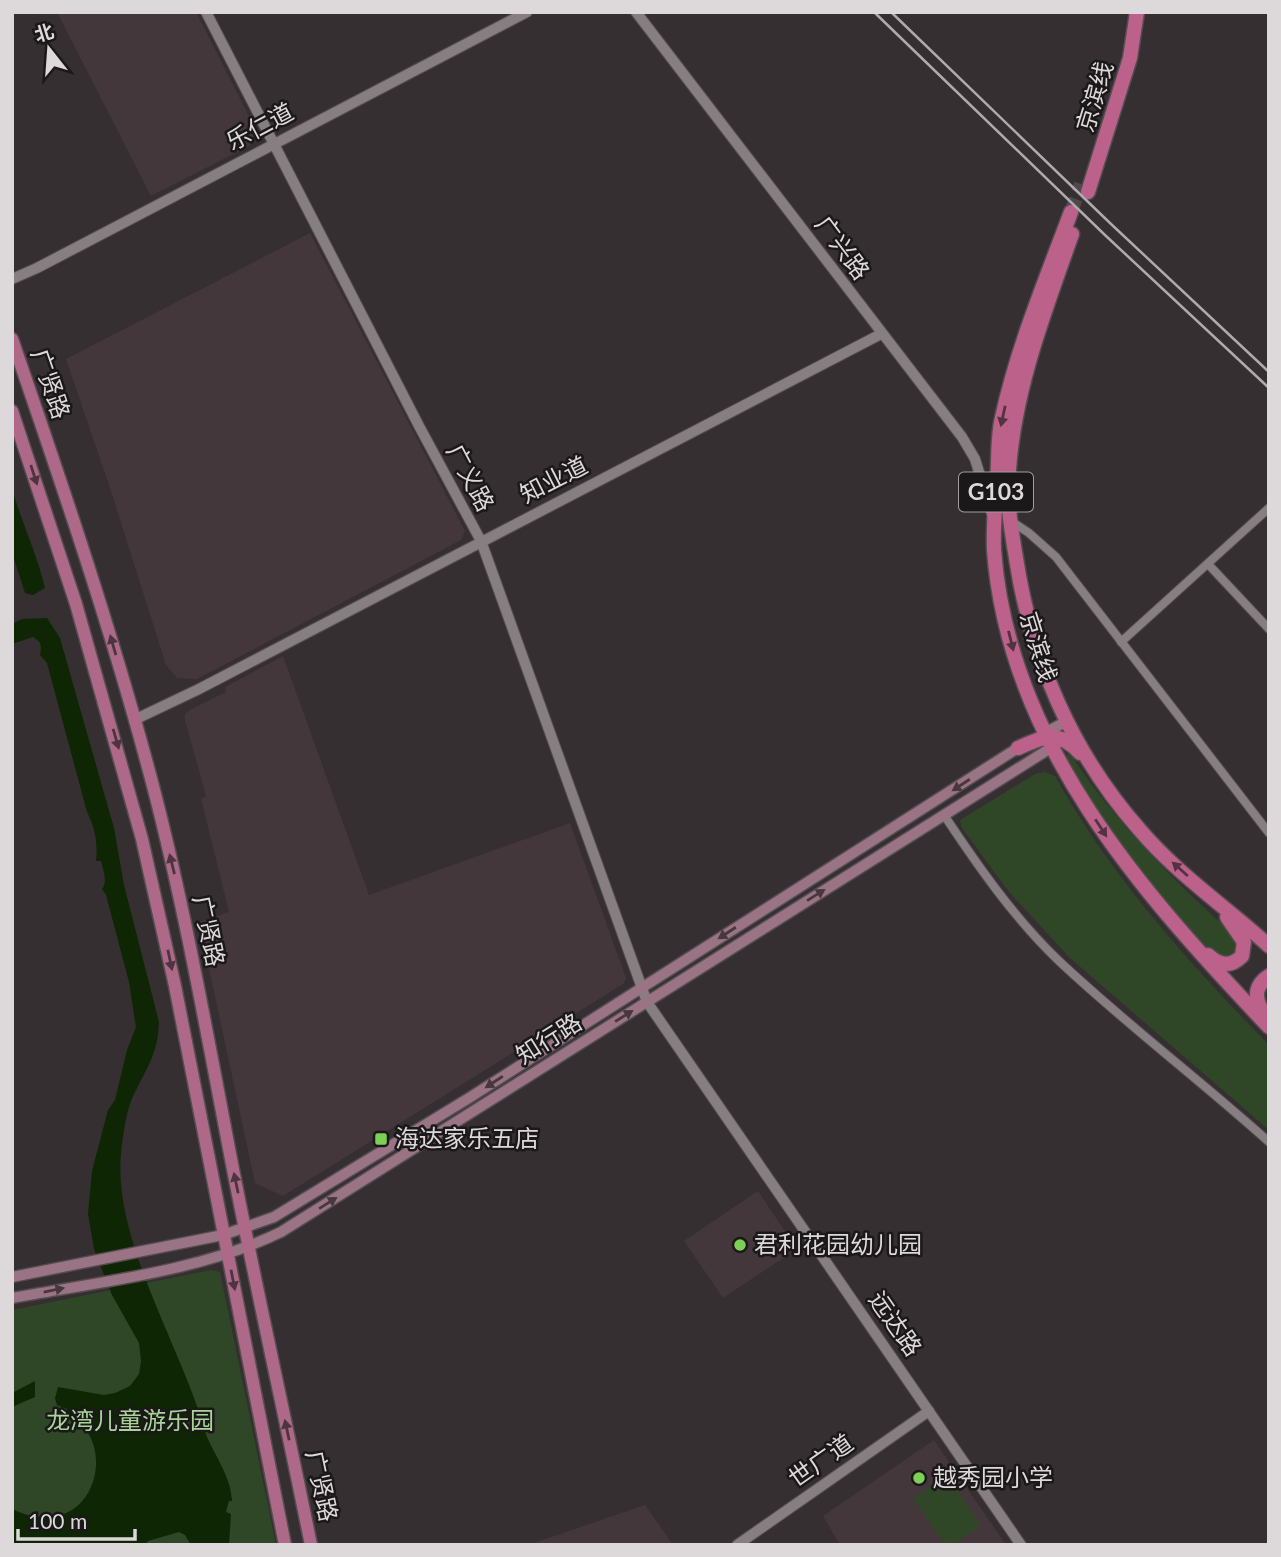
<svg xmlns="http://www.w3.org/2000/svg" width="1281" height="1557" font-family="Lato,'Noto Sans SC',sans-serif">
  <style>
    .built { fill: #44373c }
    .green { fill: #304727 }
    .water { fill: #0f2605 }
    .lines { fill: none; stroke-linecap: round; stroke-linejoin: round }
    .trunk-tunnel { stroke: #4e484a; stroke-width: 14; stroke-dasharray: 14 7; stroke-linecap: butt }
    .minor-casing { stroke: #534d4f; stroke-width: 10 }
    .tertiary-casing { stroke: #534d4f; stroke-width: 12 }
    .secondary-casing { stroke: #534d4f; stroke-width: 13 }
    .primary-casing { stroke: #534d4f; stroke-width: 15 }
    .trunk-casing { stroke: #534d4f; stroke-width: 17 }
    .minor { stroke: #867e81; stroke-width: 8 }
    .tertiary { stroke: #867e81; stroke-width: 10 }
    .secondary { stroke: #9a7384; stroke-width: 10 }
    .primary { stroke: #ae6888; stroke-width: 12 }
    .trunk { stroke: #bb618a; stroke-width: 14 }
    .rail { stroke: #afaaac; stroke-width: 2.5 }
    .oneway { fill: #533241 }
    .oneway2 { fill: #4e3440 }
    .oneway3 { fill: #47383e }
    .poi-dot { fill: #7cd155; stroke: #1b1819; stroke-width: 2.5 }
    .labels { text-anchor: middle; stroke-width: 5; stroke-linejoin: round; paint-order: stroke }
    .shield { fill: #1b1819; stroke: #a39ea0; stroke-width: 2 }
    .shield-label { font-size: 23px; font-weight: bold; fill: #ddd8da }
    .street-label { font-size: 24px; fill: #ddd8da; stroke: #1b1819 }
    .poi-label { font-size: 24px; fill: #ddd8da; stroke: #1b1819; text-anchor: start }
    .park-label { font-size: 24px; fill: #a9d498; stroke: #1b1819 }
  </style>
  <rect width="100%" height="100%" fill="#352f31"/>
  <g class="built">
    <polygon points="57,12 196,12 255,128 253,141 249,146 151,196"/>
    <polygon points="310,233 465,531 461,540 197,679 177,678 166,665 110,488 66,359"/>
    <polygon points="283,656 369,895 570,823 626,978 623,984 283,1196 255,1183 199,922 229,912 201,799 206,796 185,720 185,714 190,710 226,692 225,687"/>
    <polygon points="758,1191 797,1249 723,1298 684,1241"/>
    <polygon points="934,1440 1006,1545 840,1545 823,1516"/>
    <polygon points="645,1505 673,1545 528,1545"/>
  </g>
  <g class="green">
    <path d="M1067 754 1071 755C1116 824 1174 881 1235 936L1238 942 1237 952 1227 959C1209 952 1199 939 1186 925 1138 876 1099 817 1066 757Z"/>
    <path d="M1045 772 1055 776C1112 878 1188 962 1269 1045V1130L1070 958 1009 892 962 828 960 820 1035 774Z"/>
    <polygon points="211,1270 220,1272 276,1545 12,1545 12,1310"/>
    <polygon points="947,1475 981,1526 953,1545 945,1545 913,1498"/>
  </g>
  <g class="water">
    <path d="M12 489C22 523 37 554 45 588L33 595 25 593 12 553Z"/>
    <path d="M47 618 60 638 114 828 124 885 159 1022C158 1057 144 1071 131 1101 125 1118 123 1136 121 1154 113 1234 174 1336 199 1412L194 1414 195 1418 186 1421 187 1428 198 1426 199 1430 204 1429C212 1453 231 1474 232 1501H229L226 1512 231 1514 229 1545H191L185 1535 179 1532 148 1541 145 1545 12 1543V1509C92 1548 125 1443 66 1412L67 1409 57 1405 55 1398 58 1387 104 1395 115 1393 130 1386 139 1374 141 1361 139 1343 112 1295 100 1265 94 1249 88 1214 92 1171 108 1110 115 1100 127 1050 136 1027 129 982 106 895 102 889C108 881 103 870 101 861H96C98 843 95 828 87 812L47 663 40 655C42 645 41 642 33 637L12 644V624L22 619Z"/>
    <polygon points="35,1381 35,1397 12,1407 12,1393"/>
  </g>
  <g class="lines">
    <polyline class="trunk-tunnel" points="1071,212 1081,184"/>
    <g class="minor-casing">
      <g id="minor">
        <polyline points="1011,521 1029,533 1056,557 1269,833"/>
        <polyline points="1208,564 1269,629"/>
        <polyline points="1121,642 1269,508"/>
        <path d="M944 815C978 866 1014 918 1059 961 1126 1024 1200 1080 1269 1142"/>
      </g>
    </g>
    <g class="tertiary-casing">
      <g id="tertiary">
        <polyline points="206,12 419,426 481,541 647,1002 1021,1545"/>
        <polyline points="636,12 962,437 975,459 992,514"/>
        <polyline points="12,279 37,268 527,12"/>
        <polyline points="134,720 199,689 881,334"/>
        <polyline points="737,1545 929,1411"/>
      </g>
    </g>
    <g class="secondary-casing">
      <g id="secondary">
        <polyline points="1041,735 1067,721"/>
        <polyline points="12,1277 223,1235 274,1217 469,1098 1024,744"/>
        <path d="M12 1298C100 1282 201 1271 281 1232L1057 744"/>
      </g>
    </g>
    <g class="primary-casing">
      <g id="primary">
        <path d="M12 339C63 487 113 634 153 786 185 909 207 1034 231 1159 256 1288 285 1416 311 1545"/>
        <polyline points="12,411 76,604 142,839 175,986 285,1545"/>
      </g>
    </g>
    <g class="trunk-casing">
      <g id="trunk">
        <polyline points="1088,192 1130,58 1137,12"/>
        <path d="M1071 212C1046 279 1017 348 1002 418 997 438 999 461 997 481 995 504 993 527 994 550 1008 743 1142 893 1269 1027"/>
        <path d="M1072 234C1045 311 1015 387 1009 469 1006 499 1011 528 1016 558 1031 658 1072 753 1139 829 1176 873 1226 907 1269 946"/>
        <path d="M1018 748C1045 736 1058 729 1080 753"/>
        <path d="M1208 955C1219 965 1230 968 1242 956L1244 942 1227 917"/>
        <path d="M1266 1016C1255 1002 1252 987 1269 976"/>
      </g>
    </g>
    <use href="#minor" class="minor"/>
    <use href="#tertiary" class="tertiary"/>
    <use href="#secondary" class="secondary"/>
    <use href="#primary" class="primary"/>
    <use href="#trunk" class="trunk"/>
    <g class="rail">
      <polyline points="874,12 1106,236 1269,388"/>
      <polyline points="891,12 1111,224 1269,372"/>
    </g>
  </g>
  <defs><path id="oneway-solid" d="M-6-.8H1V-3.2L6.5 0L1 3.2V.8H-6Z" transform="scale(1.75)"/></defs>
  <g class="oneway">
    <use href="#oneway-solid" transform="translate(1003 416) rotate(102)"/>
    <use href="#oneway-solid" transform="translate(1011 641) rotate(76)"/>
    <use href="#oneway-solid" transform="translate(1101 828) rotate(57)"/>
    <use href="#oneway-solid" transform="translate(1180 869) rotate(-138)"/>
  </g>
  <g class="oneway2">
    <use href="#oneway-solid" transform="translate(34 475) rotate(72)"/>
    <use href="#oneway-solid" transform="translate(113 645) rotate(-106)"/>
    <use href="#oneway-solid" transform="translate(116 739) rotate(74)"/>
    <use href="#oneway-solid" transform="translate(172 864) rotate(-104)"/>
    <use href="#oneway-solid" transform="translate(170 960) rotate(78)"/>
    <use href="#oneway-solid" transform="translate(236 1183) rotate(-102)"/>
    <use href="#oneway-solid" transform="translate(233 1280) rotate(79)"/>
    <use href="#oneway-solid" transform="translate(287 1430) rotate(-102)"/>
  </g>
  <g class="oneway3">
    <use href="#oneway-solid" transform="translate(961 785) rotate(147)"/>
    <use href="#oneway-solid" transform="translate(816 895) rotate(-32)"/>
    <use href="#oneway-solid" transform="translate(727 933) rotate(147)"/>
    <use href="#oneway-solid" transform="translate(624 1016) rotate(-32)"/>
    <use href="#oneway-solid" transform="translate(494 1082) rotate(147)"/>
    <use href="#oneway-solid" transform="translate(328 1203) rotate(-32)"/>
    <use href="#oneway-solid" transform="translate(54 1290) rotate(-11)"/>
  </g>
  <g class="poi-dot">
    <rect x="374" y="1132" width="14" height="14" rx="3.5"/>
    <circle cx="740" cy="1245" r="7"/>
    <circle cx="919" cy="1478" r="7"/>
  </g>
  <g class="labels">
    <rect class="shield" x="959" y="472.5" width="74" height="39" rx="5"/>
    <g class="shield-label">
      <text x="996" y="500">G103</text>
    </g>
    <g class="street-label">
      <text transform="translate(1095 97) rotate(-73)" y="8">京滨线</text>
      <text transform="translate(260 127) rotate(-28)" y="8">乐仁道</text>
      <text transform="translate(842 248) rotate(53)" y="8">广兴路</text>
      <text transform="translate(50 384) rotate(71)" y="8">广贤路</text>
      <text transform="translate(470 478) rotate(62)" y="8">广义路</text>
      <text transform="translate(554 480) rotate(-27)" y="8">知业道</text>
      <text transform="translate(1038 647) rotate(73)" y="8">京滨线</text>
      <text transform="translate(208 931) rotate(78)" y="8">广贤路</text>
      <text transform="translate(549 1039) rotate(-32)" y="8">知行路</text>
      <text transform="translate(895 1324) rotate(55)" y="8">远达路</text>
      <text transform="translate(821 1461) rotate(-35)" y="8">世广道</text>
      <text transform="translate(321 1486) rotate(78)" y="8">广贤路</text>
    </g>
    <g class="poi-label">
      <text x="395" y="1147">海达家乐五店</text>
      <text x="754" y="1253">君利花园幼儿园</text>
      <text x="933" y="1486">越秀园小学</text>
    </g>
    <g class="park-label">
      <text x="130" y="1429">龙湾儿童游乐园</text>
    </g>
  </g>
  <rect width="1281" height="1557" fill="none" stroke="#ddd8da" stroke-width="28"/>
  <g transform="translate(49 49) rotate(343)" stroke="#1b1819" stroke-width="5" paint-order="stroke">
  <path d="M0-5L12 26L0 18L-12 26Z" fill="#ddd8da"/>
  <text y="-10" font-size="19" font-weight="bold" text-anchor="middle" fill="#ddd8da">北</text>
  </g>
  <path d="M18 1529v10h117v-10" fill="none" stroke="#ddd8da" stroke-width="3.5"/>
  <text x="28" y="1529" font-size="21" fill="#ddd8da" stroke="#1b1819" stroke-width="5" paint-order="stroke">100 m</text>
</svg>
